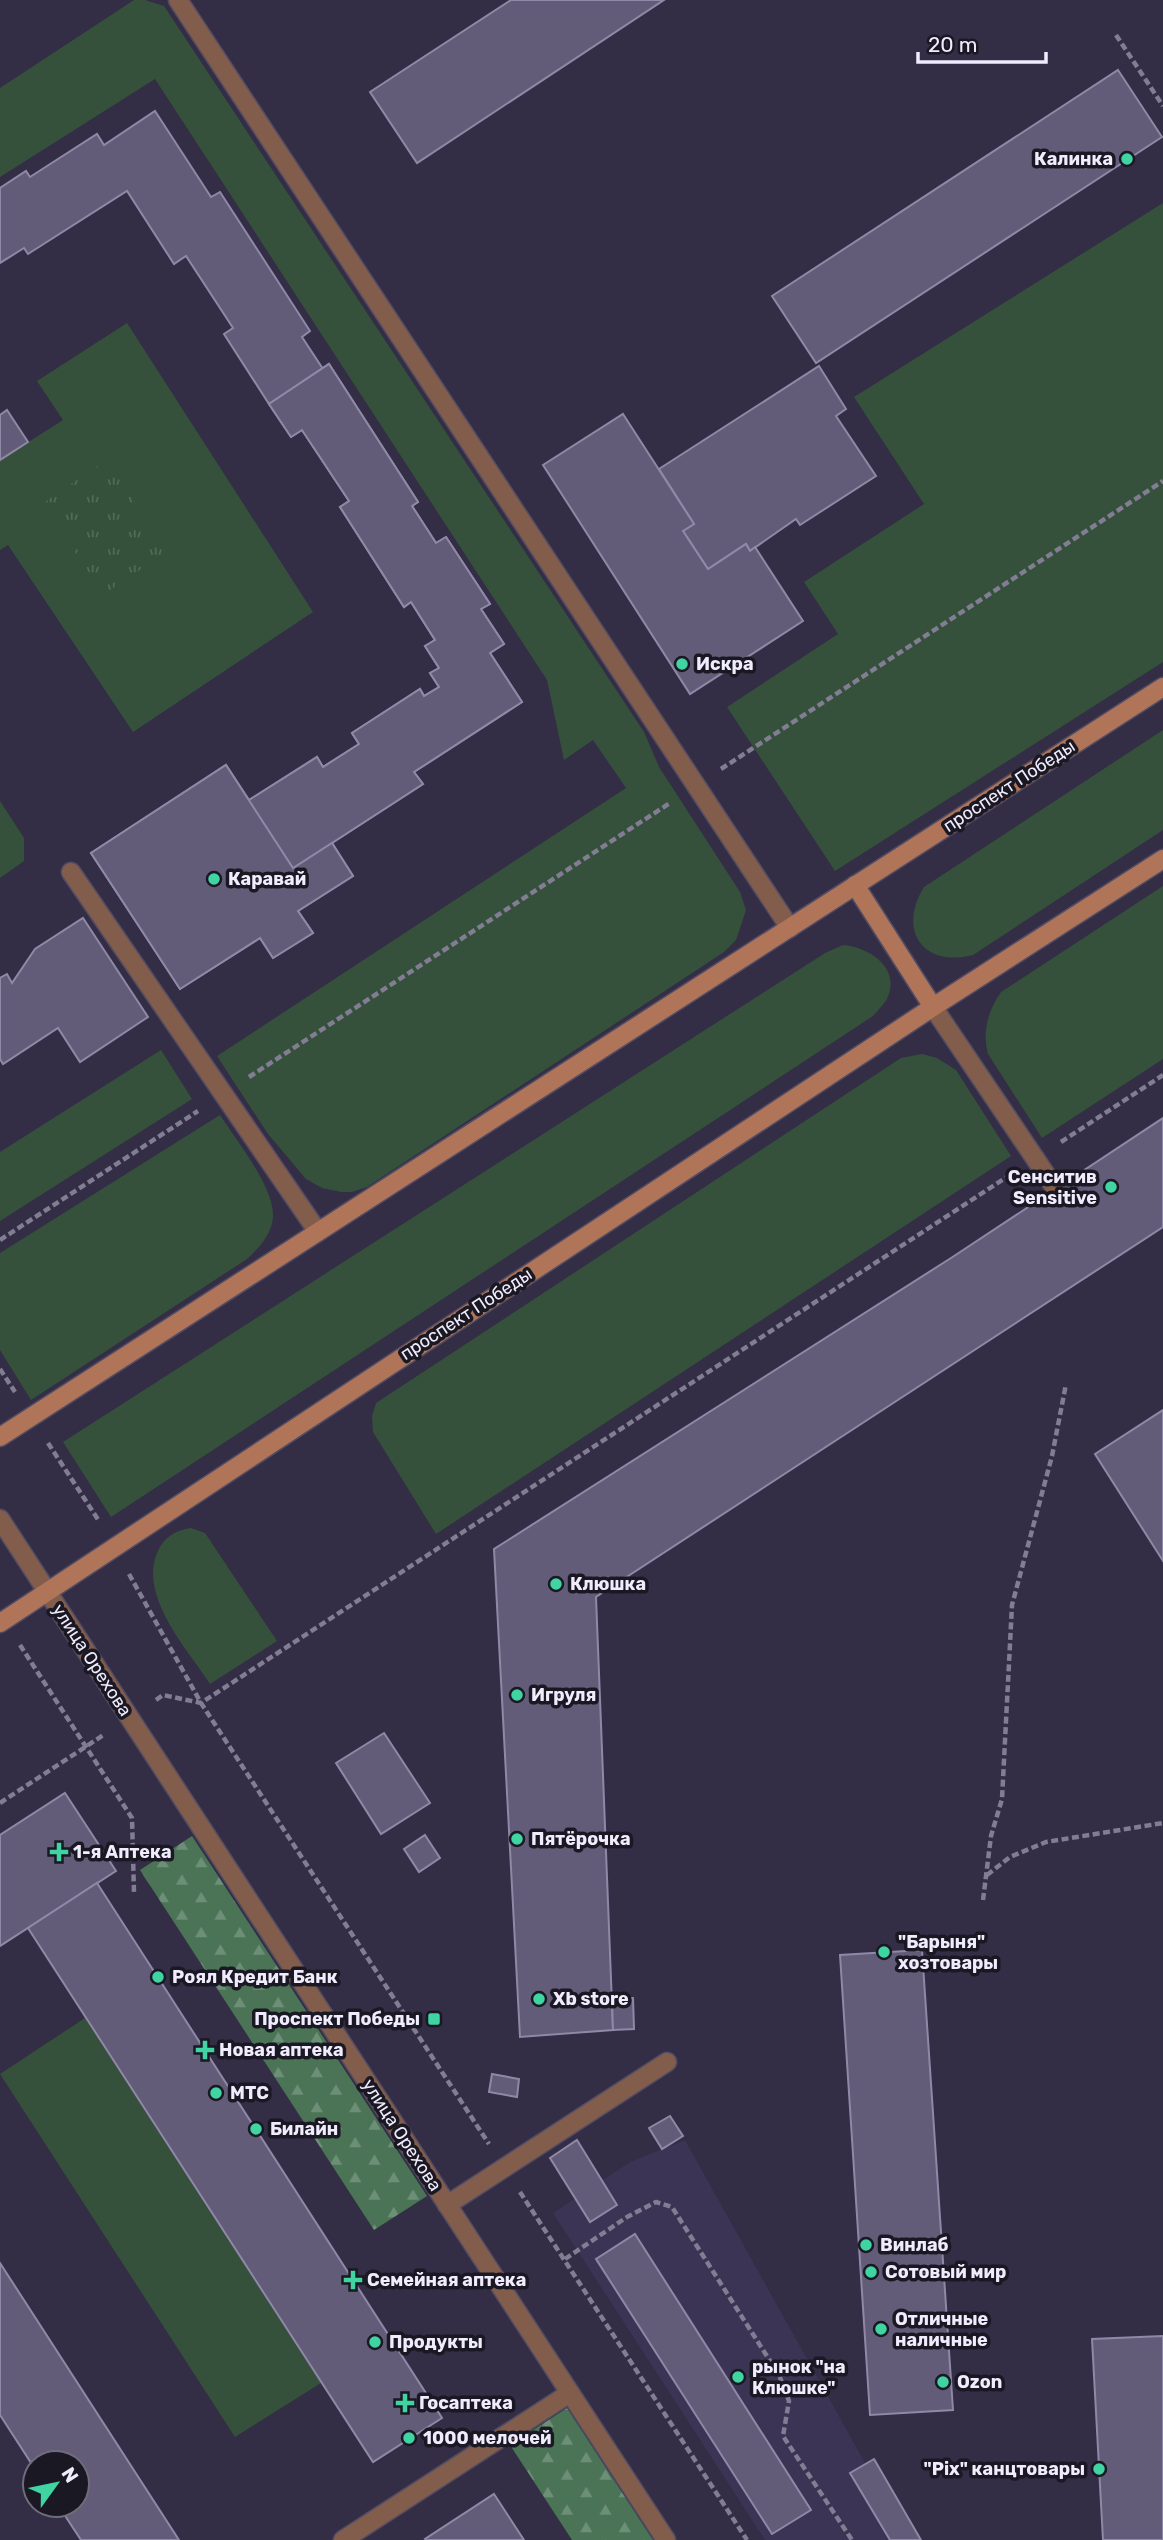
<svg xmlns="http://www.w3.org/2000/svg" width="1163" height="2540" font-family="Rubik,sans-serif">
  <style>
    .built { fill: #3c3454 }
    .grass { fill: #35513c }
    .forest { fill: url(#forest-firs) }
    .park { fill: url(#park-tufts) }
    .building { fill: #625c78; stroke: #8f88a7; stroke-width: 2 }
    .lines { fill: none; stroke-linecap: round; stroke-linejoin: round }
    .service-casing { stroke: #514c63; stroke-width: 21 }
    .tertiary-casing { stroke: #514c63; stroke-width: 21 }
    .secondary-casing { stroke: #514c63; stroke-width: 21 }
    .path { stroke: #827d93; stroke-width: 4.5; stroke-dasharray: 7 3.5; stroke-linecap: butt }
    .service { stroke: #835d4b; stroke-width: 18 }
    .tertiary { stroke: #835d4b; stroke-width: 18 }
    .secondary { stroke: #b07458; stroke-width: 18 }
    .poi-dot { fill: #3fd4a2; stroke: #1a1823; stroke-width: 2.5 }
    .labels { text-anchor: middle; stroke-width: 7; stroke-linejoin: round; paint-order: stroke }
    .poi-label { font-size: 18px; font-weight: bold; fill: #f0ecfd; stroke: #1a1823; text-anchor: start }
    .street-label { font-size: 18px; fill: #f0ecfd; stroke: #1a1823 }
  </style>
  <defs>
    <pattern id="forest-firs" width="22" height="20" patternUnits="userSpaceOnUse" patternTransform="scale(1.75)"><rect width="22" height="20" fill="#4a7455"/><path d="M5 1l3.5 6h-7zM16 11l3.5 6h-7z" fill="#6d8f77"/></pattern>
    <pattern id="park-tufts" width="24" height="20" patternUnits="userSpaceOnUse" patternTransform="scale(1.75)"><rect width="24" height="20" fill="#35513c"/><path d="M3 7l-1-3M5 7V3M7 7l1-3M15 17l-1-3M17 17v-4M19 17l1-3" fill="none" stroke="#536a59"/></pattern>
  </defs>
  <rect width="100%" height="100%" fill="#332d46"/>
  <polygon class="built" points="685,2140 908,2540 765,2540 553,2213 630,2162"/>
  <g class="grass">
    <polygon points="134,0 145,0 164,6 644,732 659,767 740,892 746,910 736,940 724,952 367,1187 352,1192 341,1192 322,1188 306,1179 268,1134 217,1056 626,788 593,740 564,760 547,680 155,79 0,177 0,88"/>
    <polygon points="1163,203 1163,662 835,871 727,707 838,634 804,582 924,504 854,397"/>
    <polygon points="127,323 313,612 133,732 8,545 0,550 0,460 63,420 37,381"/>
    <path d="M1163 730V830L973 955C923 968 897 930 924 887Z"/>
    <polygon points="0,801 24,838 24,861 0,878"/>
    <path d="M1163 886V1059L1042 1138 988 1054C982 1032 988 1010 1001 992Z"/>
    <path d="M843 945C867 947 898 965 889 994 886 1003 879 1009 873 1016L111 1517 63 1442 825 953Z"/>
    <polygon points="161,1050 192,1099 0,1221 0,1152"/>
    <polygon points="922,1054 937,1058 956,1070 1011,1156 436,1534 373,1432 372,1416 376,1403 901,1058"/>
    <path d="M220 1115C236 1140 275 1188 273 1217 272 1234 259 1248 247 1259L31 1400 0 1350V1253Z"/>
    <path d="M191 1528 205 1533 277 1641 210 1684C187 1649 139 1597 157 1553 163 1538 175 1530 191 1528Z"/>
    <polygon points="85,2018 321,2383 235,2437 0,2074"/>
  </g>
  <g class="forest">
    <polygon points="192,1836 427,2196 374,2230 140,1870"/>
    <polygon points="567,2408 653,2540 572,2540 510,2445"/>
  </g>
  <polygon class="park" points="106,460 168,551 104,594 42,504"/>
  <g class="building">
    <polygon points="511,0 664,0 417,163 370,92"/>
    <polygon points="1118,70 1162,137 816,363 772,296"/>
    <polygon points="155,111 211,197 220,192 310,331 302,337 323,369 269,404 224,334 233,328 186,256 174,264 127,191 28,254 24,248 0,263 0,188 26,171 30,177 97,134 104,145"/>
    <polygon points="329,364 418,502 412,506 436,543 446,537 490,604 481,609 504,644 490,653 522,702 414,772 423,784 293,868 249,800 317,757 323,767 359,744 352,733 420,689 424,696 439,687 430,673 439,668 425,646 435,640 411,602 404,607 340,507 349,501 302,430 291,437 269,404"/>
    <polygon points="329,364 418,502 412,506 436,543 446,537 490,604 481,609 504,644 490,653 522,702 414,772 423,784 332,843 353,876 298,911 313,933 273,958 260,938 180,989 91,853 226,765 249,800 317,757 323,767 359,744 352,733 420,689 424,696 439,687 430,673 439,668 425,646 435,640 411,602 404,607 340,507 349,501 302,430 291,437 269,404"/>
    <polygon points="819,366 846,409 836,416 876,476 800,525 796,519 750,551 746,544 708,569 683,531 694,524 659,469"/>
    <polygon points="7,410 28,442 0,460 0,415"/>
    <polygon points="623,414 694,524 683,531 708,569 746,544 750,551 755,547 803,621 690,694 543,465"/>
    <polygon points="226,765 293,868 332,843 353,876 298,911 313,933 273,958 260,938 180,989 91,853"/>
    <polygon points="83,918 148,1017 80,1062 58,1028 3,1064 0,1059 0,978 7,974 12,983 35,949"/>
    <polygon points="1163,1118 1163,1227 596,1597 613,2030 520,2037 494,1549 951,1258"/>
    <polygon points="1163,1410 1163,1561 1095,1454"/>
    <polygon points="384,1733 430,1803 381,1834 336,1763"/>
    <polygon points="65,1793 116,1871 0,1946 0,1835"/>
    <polygon points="425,1835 440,1858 419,1872 404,1849"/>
    <polygon points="97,1883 442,2418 373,2462 28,1928"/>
    <polygon points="922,1950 953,2410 870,2415 840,1955"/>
    <polygon points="633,1998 634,2029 613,2030 612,1999"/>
    <polygon points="492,2074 519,2079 517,2097 489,2092"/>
    <polygon points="670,2116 683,2136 662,2149 649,2128"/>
    <polygon points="577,2140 617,2205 590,2222 550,2158"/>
    <polygon points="635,2234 811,2510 772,2534 596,2259"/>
    <polygon points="0,2263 179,2540 81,2540 58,2505 77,2505 77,2463 35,2463 35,2469 0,2415"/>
    <polygon points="1163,2336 1163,2540 1103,2540 1092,2339"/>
    <polygon points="874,2459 921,2540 890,2540 850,2473"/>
    <polygon points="494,2494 524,2540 426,2540 425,2539"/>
  </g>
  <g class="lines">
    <g class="service-casing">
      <g id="service">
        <polyline points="178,0 790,928"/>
        <polyline points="71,872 318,1232"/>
        <polyline points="933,1007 1055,1188"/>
        <polyline points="447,2205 667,2062"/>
        <polyline points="343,2540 570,2393"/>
      </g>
    </g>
    <g class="tertiary-casing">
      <polyline id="tertiary" points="0,1519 666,2540"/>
    </g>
    <g class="secondary-casing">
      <g id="secondary">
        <polyline points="855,885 933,1007"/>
        <polyline points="0,1437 1163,687"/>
        <polyline points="0,1623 933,1007 1163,859"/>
      </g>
    </g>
    <g class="path">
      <polyline points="1116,35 1163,106"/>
      <polyline points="721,769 1163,481"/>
      <polyline points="249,1077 670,803"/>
      <polyline points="1061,1142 1163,1075"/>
      <polyline points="0,1240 198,1111"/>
      <polyline points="0,1369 15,1392"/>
      <polyline points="48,1443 99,1521"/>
      <polyline points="129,1574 201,1703 489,2144"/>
      <polyline points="20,1645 132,1818 134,1893"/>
      <polyline points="156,1700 163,1695 201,1703 1010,1175"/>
      <polyline points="0,1803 105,1734"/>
      <polyline points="987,1875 1010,1857 1046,1842 1163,1823"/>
      <polyline points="983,1900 991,1836 1002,1799 1012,1605 1052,1456 1066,1384"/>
      <polyline points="520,2192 747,2540"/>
      <polyline points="565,2259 627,2217 656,2202 672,2207 779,2375 789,2401 783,2436 852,2540"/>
    </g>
    <use href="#service" class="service"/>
    <use href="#tertiary" class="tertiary"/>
    <use href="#secondary" class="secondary"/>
  </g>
  <g class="poi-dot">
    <circle cx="1127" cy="159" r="7"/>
    <circle cx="682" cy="664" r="7"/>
    <circle cx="214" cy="879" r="7"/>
    <circle cx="1111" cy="1187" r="7"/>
    <circle cx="556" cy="1584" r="7"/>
    <circle cx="517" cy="1695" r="7"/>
    <circle cx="517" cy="1839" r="7"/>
    <path d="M55.5 1841.5h7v7h7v7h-7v7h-7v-7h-7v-7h7z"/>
    <circle cx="884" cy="1952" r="7"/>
    <circle cx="158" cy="1977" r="7"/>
    <circle cx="539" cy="1999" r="7"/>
    <rect x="427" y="2012" width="14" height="14" rx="3.5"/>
    <path d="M201.5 2039.5h7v7h7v7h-7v7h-7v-7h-7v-7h7z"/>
    <circle cx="216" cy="2093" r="7"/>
    <circle cx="256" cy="2129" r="7"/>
    <circle cx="866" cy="2245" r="7"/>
    <circle cx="871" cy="2272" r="7"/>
    <path d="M349.5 2269.5h7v7h7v7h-7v7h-7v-7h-7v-7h7z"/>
    <circle cx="881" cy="2329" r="7"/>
    <circle cx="375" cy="2342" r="7"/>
    <circle cx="738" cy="2377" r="7"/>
    <circle cx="943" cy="2382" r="7"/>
    <path d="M401.5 2392.5h7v7h7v7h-7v7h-7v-7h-7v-7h7z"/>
    <circle cx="409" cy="2438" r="7"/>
    <circle cx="1099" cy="2469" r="7"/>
  </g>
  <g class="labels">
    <g class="poi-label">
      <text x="1113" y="165" text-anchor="end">Калинка</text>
      <text x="696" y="670">Искра</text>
      <text x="228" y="885">Каравай</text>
      <text x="1097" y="1183" text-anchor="end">Сенситив<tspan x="1097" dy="21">Sensitive</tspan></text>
      <text x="570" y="1590">Клюшка</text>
      <text x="531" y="1701">Игруля</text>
      <text x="531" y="1845">Пятёрочка</text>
      <text x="73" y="1858">1-я Аптека</text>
      <text x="898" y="1948">"Барыня"<tspan x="898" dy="21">хозтовары</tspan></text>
      <text x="172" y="1983">Роял Кредит Банк</text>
      <text x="553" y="2005">Xb store</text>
      <text x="420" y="2025" text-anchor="end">Проспект Победы</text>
      <text x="219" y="2056">Новая аптека</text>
      <text x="230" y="2099">МТС</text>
      <text x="270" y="2135">Билайн</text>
      <text x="880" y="2251">Винлаб</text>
      <text x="885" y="2278">Сотовый мир</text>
      <text x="367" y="2286">Семейная аптека</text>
      <text x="895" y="2325">Отличные<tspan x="895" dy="21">наличные</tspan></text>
      <text x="389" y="2348">Продукты</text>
      <text x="752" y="2373">рынок "на<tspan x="752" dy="21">Клюшке"</tspan></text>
      <text x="957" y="2388">Ozon</text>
      <text x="419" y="2409">Госаптека</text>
      <text x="423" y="2444">1000 мелочей</text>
      <text x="1085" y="2475" text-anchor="end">"Pix" канцтовары</text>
    </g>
    <g class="street-label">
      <text transform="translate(1009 786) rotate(-33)" y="6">проспект Победы</text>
      <text transform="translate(466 1314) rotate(-33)" y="6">проспект Победы</text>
      <text transform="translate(92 1660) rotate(57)" y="6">улица Орехова</text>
      <text transform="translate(402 2135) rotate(57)" y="6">улица Орехова</text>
    </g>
  </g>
  <g transform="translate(56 2484) rotate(57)"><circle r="33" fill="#1a1823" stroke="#706d7a" stroke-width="2"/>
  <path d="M0-5L12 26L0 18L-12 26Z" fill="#3fd4a2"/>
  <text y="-10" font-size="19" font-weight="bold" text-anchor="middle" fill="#f0ecfd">N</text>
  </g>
  <path d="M918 52v10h128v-10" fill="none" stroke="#f0ecfd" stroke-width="3.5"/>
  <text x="928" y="52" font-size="21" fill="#f0ecfd" stroke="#1a1823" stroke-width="5" paint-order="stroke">20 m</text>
</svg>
